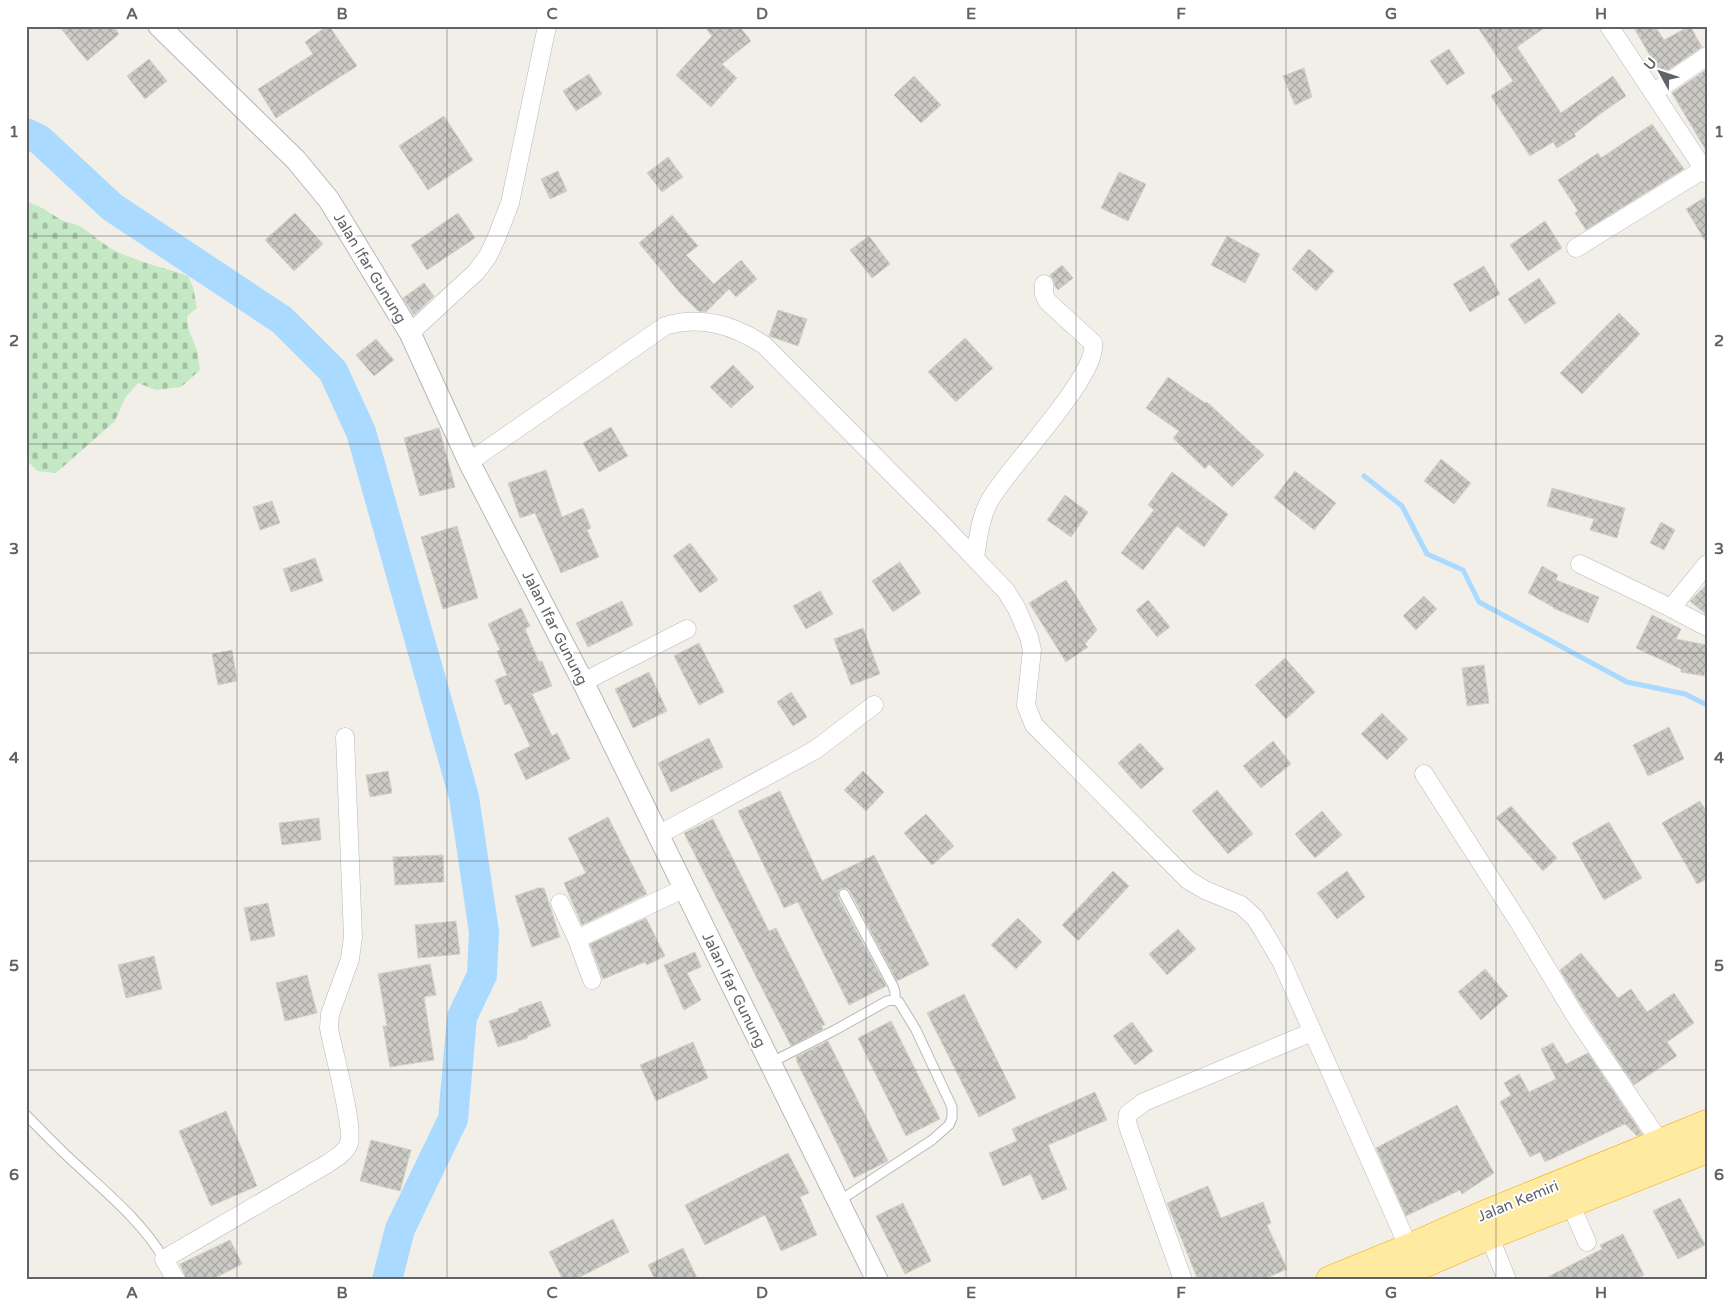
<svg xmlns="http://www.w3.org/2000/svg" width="1733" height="1306" font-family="'Varela Round',sans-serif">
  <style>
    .cemetery { fill: url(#cemetery-stones) }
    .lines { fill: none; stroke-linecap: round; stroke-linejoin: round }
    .stream { stroke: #aadaff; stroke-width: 5 }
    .river { stroke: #aadaff; stroke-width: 30 }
    .building { fill: url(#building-cross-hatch); stroke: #d6d1c6 }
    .service-casing { stroke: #b5b8bc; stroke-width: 11 }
    .minor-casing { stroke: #b5b8bc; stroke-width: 19 }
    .tertiary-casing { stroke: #b5b8bc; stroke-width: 23 }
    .trunk-casing { stroke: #f9ab00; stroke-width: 29 }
    .service { stroke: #fff; stroke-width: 9 }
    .minor { stroke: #fff; stroke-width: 18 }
    .tertiary { stroke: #fff; stroke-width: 21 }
    .trunk { stroke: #feeaa1; stroke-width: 28 }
    .grid { fill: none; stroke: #5f6368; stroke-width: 1; stroke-opacity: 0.55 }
    .labels { text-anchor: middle; stroke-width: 4; stroke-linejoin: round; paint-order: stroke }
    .street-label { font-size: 15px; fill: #5f6368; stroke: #fff }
    .neatline { fill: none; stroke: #5f6368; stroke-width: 2 }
    .grid-label { font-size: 16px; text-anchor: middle; font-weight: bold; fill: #5f6368 }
  </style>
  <defs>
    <pattern id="cemetery-stones" width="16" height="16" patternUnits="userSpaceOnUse" patternTransform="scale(1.25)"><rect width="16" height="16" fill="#c5e8c5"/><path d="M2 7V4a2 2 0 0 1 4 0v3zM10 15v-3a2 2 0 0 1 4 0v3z" fill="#a3c0a4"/></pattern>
    <pattern id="building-cross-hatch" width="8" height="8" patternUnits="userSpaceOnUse" patternTransform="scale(1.25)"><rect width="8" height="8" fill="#cccac5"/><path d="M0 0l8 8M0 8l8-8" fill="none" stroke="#a9a8a4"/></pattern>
  </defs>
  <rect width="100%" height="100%" fill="#f1efe8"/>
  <path class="cemetery" d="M26 202C39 204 49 213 60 219 66 223 75 223 81 227 92 234 101 243 112 249 136 262 163 267 188 276L193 287 197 308 187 316 188 328 197 350 200 370 181 387 156 390 138 383 125 398 115 421 56 473 37 471 26 459Z"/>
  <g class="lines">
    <polyline class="stream" points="1364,476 1402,506 1427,554 1463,570 1479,602 1627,682 1685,694 1707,705"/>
    <polyline class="river" points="26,133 40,140 112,207 282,320 333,371 361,432 464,797 484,932 482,975 462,1017 453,1119 400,1229 387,1280"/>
  </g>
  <g class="building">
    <polygon points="59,26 113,26 119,34 87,61"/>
    <polygon points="327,26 329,26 357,66 276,118 258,89 313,54 305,42"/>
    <polygon points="704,26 739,26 751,41 722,64 737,78 711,107 676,75 712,36"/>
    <polygon points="1477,26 1547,26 1517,47 1561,113 1613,76 1626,96 1600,114 1574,134 1576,136 1557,148 1553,142 1530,156 1491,96 1513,81"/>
    <polygon points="1633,26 1655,26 1664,40 1690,26 1702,47 1661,75"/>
    <polygon points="1449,49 1465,73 1447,85 1430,61"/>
    <polygon points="149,59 167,81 145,99 127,76"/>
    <polygon points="1304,68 1312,97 1295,105 1283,76"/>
    <polygon points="1707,69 1707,152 1672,93"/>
    <polygon points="589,74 602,94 576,111 563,91"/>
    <polygon points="914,76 941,105 921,123 894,95"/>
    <polygon points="444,116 473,160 428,190 399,146"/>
    <polygon points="1652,124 1684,169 1586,230 1575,213 1578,211 1558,180 1598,153 1601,158"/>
    <polygon points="668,157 683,177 662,192 647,173"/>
    <polygon points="558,171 567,191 550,199 541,179"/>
    <polygon points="1119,172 1146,184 1128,221 1101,208"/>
    <polygon points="1707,196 1707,244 1686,209"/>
    <polygon points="295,213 323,244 294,271 265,240"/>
    <polygon points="458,213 475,238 427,270 411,245"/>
    <polygon points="672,215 698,246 686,255 714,284 741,260 757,279 736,297 729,289 706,312 698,311 680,293 639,243"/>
    <polygon points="1545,221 1562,248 1528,271 1510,245"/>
    <polygon points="869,236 890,264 872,278 850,250"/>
    <polygon points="1227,236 1260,254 1245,283 1211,265"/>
    <polygon points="1309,249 1334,271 1316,291 1292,269"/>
    <polygon points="1062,265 1073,278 1058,290 1055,286 1053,279 1050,275"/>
    <polygon points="1484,266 1500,294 1470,312 1453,284"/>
    <polygon points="1539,278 1556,303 1525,324 1508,299"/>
    <polygon points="424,283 434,296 414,315 403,298"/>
    <polygon points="778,310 807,319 798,346 769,336"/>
    <polygon points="1619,313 1640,334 1582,394 1560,373"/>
    <polygon points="965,338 993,368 956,402 928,372"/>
    <polygon points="376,339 394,360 374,376 356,355"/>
    <polygon points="733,365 754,387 731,408 710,387"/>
    <polygon points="1168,377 1205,403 1207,402 1264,455 1232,487 1209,464 1205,469 1173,438 1179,431 1146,408"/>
    <polygon points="611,427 628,456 599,472 583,443"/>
    <polygon points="439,428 455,487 420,496 404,438"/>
    <polygon points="1441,459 1471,483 1454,504 1424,481"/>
    <polygon points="546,470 562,517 583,508 591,528 587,530 599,557 561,573 535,513 520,518 508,483"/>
    <polygon points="1295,471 1336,503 1314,530 1274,498"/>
    <polygon points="1172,472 1228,514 1204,547 1177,526 1143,570 1121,553 1154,510 1148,505"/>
    <polygon points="1552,488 1625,508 1617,538 1590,530 1594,519 1547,506"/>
    <polygon points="1065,495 1088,512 1071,537 1047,520"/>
    <polygon points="272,501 280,523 260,530 253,507"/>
    <polygon points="1661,522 1675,530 1664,550 1650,543"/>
    <polygon points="457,526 478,598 443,609 421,537"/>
    <polygon points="690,543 718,580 700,593 673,556"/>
    <polygon points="315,558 323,581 291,592 283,569"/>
    <polygon points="900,562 921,593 893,612 872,581"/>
    <polygon points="1542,566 1558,575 1556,580 1599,597 1588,623 1553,608 1553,607 1528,593"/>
    <polygon points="1066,580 1097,630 1085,644 1088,647 1066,662 1029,603"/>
    <polygon points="1707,584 1707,615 1690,601"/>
    <polygon points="820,591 833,614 806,629 793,606"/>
    <polygon points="1424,596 1437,609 1416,630 1403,616"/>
    <polygon points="1148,600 1170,627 1157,637 1136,610"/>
    <polygon points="622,601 633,625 588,647 576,623"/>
    <polygon points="521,608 530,626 525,629 539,662 542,661 552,686 532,694 552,736 557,733 570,759 526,780 514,754 530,746 510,703 505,705 495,680 507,675 497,651 500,650 488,624"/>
    <polygon points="1652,615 1681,629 1676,639 1707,645 1707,664 1704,676 1681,672 1681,669 1636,648"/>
    <polygon points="863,628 880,674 851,685 834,639"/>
    <polygon points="699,643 724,692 699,705 674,656"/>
    <polygon points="232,650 237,681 218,685 212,654"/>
    <polygon points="1285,658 1315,692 1286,719 1255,685"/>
    <polygon points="1484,665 1489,703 1467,706 1462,668"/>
    <polygon points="649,672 667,711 633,728 615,689"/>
    <polygon points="791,692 807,717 793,726 777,702"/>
    <polygon points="1382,713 1408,739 1387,760 1361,734"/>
    <polygon points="1669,727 1684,759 1648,776 1633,745"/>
    <polygon points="709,738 723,767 671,792 658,763"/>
    <polygon points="1273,741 1291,764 1261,788 1243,766"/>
    <polygon points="1140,743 1164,769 1141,789 1118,763"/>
    <polygon points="388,771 392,793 370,797 366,775"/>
    <polygon points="863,771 884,792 866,811 844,790"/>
    <polygon points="1217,790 1253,834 1228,854 1192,811"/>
    <polygon points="780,791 822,881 874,855 929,965 897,981 850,891 847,888 842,888 838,891 838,897 886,986 849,1005 798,902 784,908 738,811"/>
    <polygon points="1700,801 1707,812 1707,879 1697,884 1662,823"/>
    <polygon points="1511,806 1557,858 1543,871 1496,818"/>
    <polygon points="1322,811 1342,835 1315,858 1295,834"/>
    <polygon points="926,814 954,846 932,865 904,833"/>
    <polygon points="608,817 647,894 582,925 564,883 586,873 568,838"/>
    <polygon points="319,818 321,840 282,845 279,823"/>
    <polygon points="713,819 769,931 776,928 825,1025 821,1026 823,1029 791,1046 684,833"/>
    <polygon points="1609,822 1642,878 1604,900 1572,843"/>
    <polygon points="443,855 444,882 395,885 393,857"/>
    <polygon points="1113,871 1129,886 1078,941 1062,925"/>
    <polygon points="1347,871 1365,897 1337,919 1317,893"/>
    <polygon points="538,888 544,888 560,937 532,947 515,896"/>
    <polygon points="268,903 275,936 251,941 244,908"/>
    <polygon points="646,918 665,956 647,965 645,962 603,979 590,944"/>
    <polygon points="1018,918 1042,942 1016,969 991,945"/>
    <polygon points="456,921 460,954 418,958 415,925"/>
    <polygon points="1178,929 1196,949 1167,975 1149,954"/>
    <polygon points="695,952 701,967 687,973 701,1000 684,1010 664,965"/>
    <polygon points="1581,953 1618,998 1631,989 1647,1012 1674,993 1694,1023 1667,1042 1677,1056 1634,1085 1583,1008 1560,970"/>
    <polygon points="154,956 162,989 126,998 118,965"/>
    <polygon points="430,964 436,995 424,997 434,1060 390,1067 383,1026 387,1026 378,974"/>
    <polygon points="1485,969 1508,996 1481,1020 1458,992"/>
    <polygon points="307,975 317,1013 285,1021 276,983"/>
    <polygon points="964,994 1016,1098 979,1117 927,1013"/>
    <polygon points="541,1001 551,1026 527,1036 528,1038 498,1047 489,1021 519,1011 518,1009"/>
    <polygon points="891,1021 940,1119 906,1136 858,1038"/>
    <polygon points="1132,1022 1153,1051 1135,1065 1113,1036"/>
    <polygon points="828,1041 888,1161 854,1178 796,1060 797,1059 796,1057"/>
    <polygon points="693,1042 708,1078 656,1101 640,1065"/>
    <polygon points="1553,1043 1566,1064 1588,1053 1642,1134 1637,1136 1625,1124 1545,1162 1540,1152 1530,1157 1500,1102 1511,1095 1504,1083 1519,1074 1529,1092 1556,1079 1541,1049"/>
    <polygon points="1095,1092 1107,1120 1048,1145 1067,1189 1042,1200 1031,1174 1003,1186 989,1153 1017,1141 1012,1129"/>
    <polygon points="1457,1105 1494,1173 1462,1194 1460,1190 1406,1216 1376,1148"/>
    <polygon points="226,1111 257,1186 211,1206 179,1131"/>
    <polygon points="371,1140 411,1150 400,1191 360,1181"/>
    <polygon points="788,1153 809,1193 800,1197 817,1235 781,1251 765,1215 705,1245 685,1205"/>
    <polygon points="1208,1186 1221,1218 1263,1202 1271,1223 1267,1225 1287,1269 1262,1280 1198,1280 1167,1203"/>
    <polygon points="1680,1198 1705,1245 1678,1259 1653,1211"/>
    <polygon points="903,1203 931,1261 905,1274 876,1216"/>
    <polygon points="613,1219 629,1252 574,1280 563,1280 549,1252"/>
    <polygon points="1623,1234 1644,1275 1636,1280 1542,1280 1602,1249 1600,1245"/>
    <polygon points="230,1240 242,1264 211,1280 187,1280 180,1264"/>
    <polygon points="683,1248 698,1280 655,1280 648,1265"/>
  </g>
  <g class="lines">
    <g class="service-casing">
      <g id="service">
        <polyline points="844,894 893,986 895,992 895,1000"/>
        <polyline points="770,1063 835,1030 887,1001 895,1000 899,1002 916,1030 952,1107 952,1118 949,1125 932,1140 839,1201"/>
        <path d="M26 1115C43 1132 60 1150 78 1166 108 1194 143 1223 164 1259"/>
      </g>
    </g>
    <g class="minor-casing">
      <g id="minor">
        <polyline points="1609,26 1707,174"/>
        <polyline points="1653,93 1707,56"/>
        <polyline points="1576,248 1707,167"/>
        <polyline points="410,333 476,272 488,256 496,239 510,203 547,26"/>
        <path d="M469 462 665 326C701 315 733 325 764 345L939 521 1006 591 1017 609 1029 637 1032 650 1026 705 1034 725 1188 880 1205 890 1241 905 1255 918 1264 932 1282 963 1413 1257"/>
        <path d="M975 558C978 539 980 517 990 500 1009 466 1099 375 1093 343L1047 301 1044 294V284"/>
        <polyline points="1580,564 1671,608 1707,627"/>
        <polyline points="1671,608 1707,564"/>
        <polyline points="583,682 687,629"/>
        <polyline points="1424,774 1520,924 1576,1017 1666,1151"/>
        <polyline points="658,835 815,750 874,705"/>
        <polyline points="560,903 577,939"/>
        <polyline points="592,980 577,939 685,888"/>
        <polyline points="1570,1203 1587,1242"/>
        <polyline points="1486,1228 1507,1280"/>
        <path d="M176 1280 164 1259 327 1164C335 1158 346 1153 349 1143 354 1125 333 1051 329 1028L330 1014 350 959 353 937 345 737"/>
        <polyline points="1183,1280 1129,1129 1127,1122 1128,1114 1144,1102 1312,1032"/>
      </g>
    </g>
    <g class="tertiary-casing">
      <polyline id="tertiary" points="159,26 296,160 329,200 410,333 469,462 583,682 877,1280"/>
    </g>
    <g class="trunk-casing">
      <g id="trunk">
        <polyline points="1330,1280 1409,1248 1481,1216 1707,1124"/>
        <polyline points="1386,1280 1488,1236 1707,1149"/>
      </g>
    </g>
    <use href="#service" class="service"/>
    <use href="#minor" class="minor"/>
    <use href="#tertiary" class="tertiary"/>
    <use href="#trunk" class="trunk"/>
  </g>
  <path class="grid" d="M237 26V1280M447 26V1280M657 26V1280M866 26V1280M1076 26V1280M1286 26V1280M1496 26V1280M26 236H1707M26 444H1707M26 653H1707M26 861H1707M26 1070H1707"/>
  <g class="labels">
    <g class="street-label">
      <text transform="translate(370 268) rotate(59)" y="5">Jalan Ifar Gunung</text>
      <text transform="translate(555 628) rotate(63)" y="5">Jalan Ifar Gunung</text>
      <text transform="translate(734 990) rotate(64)" y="5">Jalan Ifar Gunung</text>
      <text transform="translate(1518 1201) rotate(-22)" y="5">Jalan Kemiri</text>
    </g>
  </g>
  <rect width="1733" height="1306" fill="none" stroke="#ffffff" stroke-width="55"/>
  <g transform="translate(1660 72) rotate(310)" stroke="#ffffff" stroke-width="4" paint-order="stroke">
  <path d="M0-4L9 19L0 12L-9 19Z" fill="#5f6368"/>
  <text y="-8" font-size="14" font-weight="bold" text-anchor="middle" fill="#5f6368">U</text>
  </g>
  <rect x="28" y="28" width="1678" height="1250" class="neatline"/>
  <g class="grid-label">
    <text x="132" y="19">A</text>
    <text x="342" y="19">B</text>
    <text x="552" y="19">C</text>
    <text x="762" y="19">D</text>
    <text x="971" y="19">E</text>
    <text x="1181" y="19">F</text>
    <text x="1391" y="19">G</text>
    <text x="1601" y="19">H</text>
    <text x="14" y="137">1</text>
    <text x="1719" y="137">1</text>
    <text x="14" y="346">2</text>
    <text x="1719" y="346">2</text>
    <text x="14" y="554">3</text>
    <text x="1719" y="554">3</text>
    <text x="14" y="763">4</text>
    <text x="1719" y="763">4</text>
    <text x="14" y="971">5</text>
    <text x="1719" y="971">5</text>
    <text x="14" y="1180">6</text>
    <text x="1719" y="1180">6</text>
    <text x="132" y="1298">A</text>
    <text x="342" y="1298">B</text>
    <text x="552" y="1298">C</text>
    <text x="762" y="1298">D</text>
    <text x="971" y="1298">E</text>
    <text x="1181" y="1298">F</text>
    <text x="1391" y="1298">G</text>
    <text x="1601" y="1298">H</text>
  </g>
</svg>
